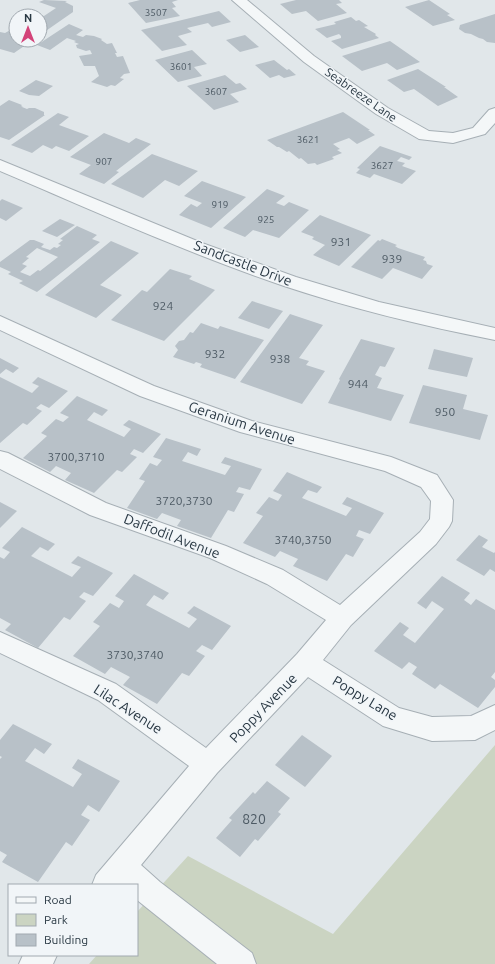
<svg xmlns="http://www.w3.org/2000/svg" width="495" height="964" font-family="Ubuntu,sans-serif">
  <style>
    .green { fill: #cbd4c2 }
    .building { fill: #b8c1c8; fill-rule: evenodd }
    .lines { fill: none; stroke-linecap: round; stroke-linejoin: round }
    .minor-casing { stroke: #a6afb5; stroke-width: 2 }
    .minor { fill: #f4f7f8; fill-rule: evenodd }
    .labels { text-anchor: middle; stroke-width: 3; stroke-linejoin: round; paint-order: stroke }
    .far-number-label { font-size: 10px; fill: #4d5a64 }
    .far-street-label { font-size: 12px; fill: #293843; stroke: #f1f5f8 }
    .number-label { font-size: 12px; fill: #4d5a64 }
    .street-label { font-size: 14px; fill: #293843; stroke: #f1f5f8 }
    .near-number-label { font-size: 14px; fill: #4d5a64 }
  </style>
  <rect width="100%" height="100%" fill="#e1e7ea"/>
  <polygon class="green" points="495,745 495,964 89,964 97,955 137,955 137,912 188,856 333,934"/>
  <g class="building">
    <polygon points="44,0 67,1 65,2 73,6 73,12 40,35 40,15 44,16 56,8 39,2"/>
    <polygon points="140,0 178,0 172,2 176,7 172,8 180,16 146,23 128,3"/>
    <polygon points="296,0 339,0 342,3 336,4 347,13 318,21 306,11 292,14 280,4"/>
    <polygon points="429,0 450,14 447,15 455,20 433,26 405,7"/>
    <polygon points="219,11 231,22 212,27 208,23 187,28 192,32 178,36 187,45 162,51 141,30"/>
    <polygon points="495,14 495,43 487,42 483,39 479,38 471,34 465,33 459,29 460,25"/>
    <polygon points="351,17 356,21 359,20 368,26 364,27 376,34 375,35 379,38 342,49 331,41 341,38 341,36 339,34 327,38 315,29 336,24 334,22"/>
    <polygon points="69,24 83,30 76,35 83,37 86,35 94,36 102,39 101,40 107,44 112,43 117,53 115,53 117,57 123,56 130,73 124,74 120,78 124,79 115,86 111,85 107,87 91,82 99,76 95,66 84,66 79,56 92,54 90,50 86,51 77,48 76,45 79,44 74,42 76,41 67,38 50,50 37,45"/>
    <polygon points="14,28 16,28 16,40 33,40 14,53 0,49 0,32 5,33"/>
    <polygon points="245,35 259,47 240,52 226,40"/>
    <polygon points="390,41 420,62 397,70 387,63 362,71 342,56"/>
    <polygon points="192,50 207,64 194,67 202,76 178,82 155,60"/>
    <polygon points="274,60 287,70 289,69 296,75 284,78 279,75 270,78 255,65"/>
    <polygon points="418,69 446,87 444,87 458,97 438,106 414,89 404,92 387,80"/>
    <polygon points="225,75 236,84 240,83 247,89 230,94 239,102 214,110 187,86"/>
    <polygon points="36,80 53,86 39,96 29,95 19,91"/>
    <polygon points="9,100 22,105 21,106 23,107 22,107 27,109 29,108 35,108 44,112 44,115 45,115 9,140 0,137 0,106"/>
    <polygon points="343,112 370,130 368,130 375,135 357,144 349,138 333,144 340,149 337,150 342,153 332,157 334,159 317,165 315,163 308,164 301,158 299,159 289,151 287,152 279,147 277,147 267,140"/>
    <polygon points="58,113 69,117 59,125 89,136 69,151 56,146 52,149 43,145 32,153 11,145"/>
    <polygon points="104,133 129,143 136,138 151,144 116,171 119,172 104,184 79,174 91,165 70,157"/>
    <polygon points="380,146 412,157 409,160 401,157 397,161 405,163 402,166 416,171 402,184 374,174 370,178 356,173 360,169 357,168"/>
    <polygon points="152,154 198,171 179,186 165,180 143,198 111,184"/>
    <polygon points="202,181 246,197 211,228 179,215 191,204 197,207 202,203 184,196"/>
    <polygon points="267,189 285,196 276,203 284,206 289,202 309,210 279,238 253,230 245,237 223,228"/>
    <polygon points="2,199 23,208 6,221 0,218 0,201"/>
    <polygon points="320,215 371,235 339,266 313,255 325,245 312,239 314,237 301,232"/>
    <polygon points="60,219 75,225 57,237 42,231"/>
    <path d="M77 226 97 235 92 239 100 242 37 292 19 283 23 281 8 274 11 272 0 267V262L30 240H34L44 244 41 247 50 250 54 247 57 248 61 245 58 244 63 240 60 239ZM37 248 58 257 40 271 38 270 30 276 20 272 27 266 22 264 29 258 26 257Z"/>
    <polygon points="382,239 397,245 395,246 398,248 425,257 423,260 426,261 427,264 433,266 422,279 393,268 382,279 351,267 378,240 380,241"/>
    <polygon points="111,241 139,253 100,285 122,295 96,318 45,295"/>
    <polygon points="170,269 192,276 189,279 215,290 164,341 111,320 142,290 147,292"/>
    <polygon points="252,301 283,311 269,329 238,318"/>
    <polygon points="290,314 323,325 299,358 309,361 306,365 325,371 302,404 240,382"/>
    <polygon points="201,323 218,329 220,326 264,340 235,379 200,367 202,364 196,362 194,364 173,357 178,350 175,346 179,341 184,340 190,332 193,333"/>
    <polygon points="361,339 395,348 385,367 380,366 375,375 382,378 377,388 404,395 391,421 328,403 340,380 339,379"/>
    <polygon points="434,349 473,358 467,377 428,369"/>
    <polygon points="0,358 19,368 13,373 6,369 0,374"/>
    <polygon points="0,377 32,393 39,386 32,383 38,377 68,391 49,408 41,404 36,408 42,411 27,425 23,423 0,443"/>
    <polygon points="423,385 467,395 463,409 488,415 480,440 409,423"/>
    <polygon points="77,396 108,410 102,416 94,412 87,420 124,437 131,429 123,425 129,420 161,434 143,453 134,449 130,454 137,457 122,472 117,470 94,493 65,480 71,473 56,466 50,472 23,458 47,436 41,433 56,419 63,422 69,417 60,413"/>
    <polygon points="166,438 201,449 197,456 188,452 182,461 225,475 231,466 221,463 225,457 262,469 250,490 239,487 236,492 244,494 234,512 228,510 211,538 177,526 181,520 162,513 157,519 127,508 145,481 139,479 150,463 157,466 162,460 153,457"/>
    <polygon points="287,472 322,487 317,493 308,490 302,498 346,516 352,508 342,504 347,497 384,513 370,534 359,530 356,536 364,539 353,557 346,554 327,581 293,566 298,559 280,551 275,557 243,543 263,516 256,513 269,497 278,501 282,495 273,491"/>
    <polygon points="0,502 17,511 0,528"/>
    <polygon points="22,527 55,544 48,551 40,547 31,556 72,577 81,567 71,563 78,556 113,573 93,596 84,592 79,597 86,601 70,620 64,617 38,648 5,630 11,624 0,618 0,557 4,559 10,552 2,548"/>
    <polygon points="479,535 488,540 482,547 494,553 495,552 495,572 490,569 484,576 456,560"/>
    <polygon points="134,574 169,593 163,600 154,595 146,605 189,628 197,619 187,613 194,606 231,626 212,650 202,645 196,651 205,656 189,676 182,673 157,704 123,685 130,677 111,667 105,674 73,656 100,626 93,622 110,603 119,608 124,601 115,596"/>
    <polygon points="442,576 470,593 464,600 471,605 476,599 495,610 495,672 491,677 495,680 495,687 478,708 440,684 435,689 412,674 417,667 409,662 402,669 374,651 400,622 409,628 403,635 415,643 444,609 432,601 426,609 417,603"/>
    <polygon points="13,724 52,744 44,754 35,748 25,761 73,787 82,774 72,768 78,759 120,781 99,812 88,805 81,815 90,820 72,846 66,842 38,882 2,862 7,855 0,851 0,759 2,757 0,756 0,740"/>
    <polygon points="302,735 332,756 305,787 275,765"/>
    <polygon points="267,781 290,798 278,812 281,814 258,841 255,839 240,857 216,838 232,820 229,818 253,792 255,794"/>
  </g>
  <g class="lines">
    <g class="minor-casing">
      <g id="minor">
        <polygon points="232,0 247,0 314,56 388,108 429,131 453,133 473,128 489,110 495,108 495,123 485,134 453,143 419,139 376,114 304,62"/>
        <path d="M0 160 202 243 296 277 379 302 495 328V340C424 326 353 309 284 286 187 253 94 211 0 171Z"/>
        <polygon points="0,316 154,386 252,421 391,457 437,475 453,500 452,521 449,527 436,544 351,625 323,660 399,708 432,717 471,716 495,705 495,730 475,740 432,741 383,726 308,677 217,773 141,865 160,882 252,953 256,964 217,964 137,900 137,885 92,885 96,875 189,766 98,700 0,653 0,632 116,684 206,748 297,654 326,620 267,584 210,558 90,515 0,469 0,451 8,453 106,503 226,546 283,570 340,605 420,532 430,519 431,501 421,487 385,471 240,432 140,396 0,330"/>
        <polygon points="23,955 57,955 53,964 19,964"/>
      </g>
    </g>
    <use href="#minor" class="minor"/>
  </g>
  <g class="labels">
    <g class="far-number-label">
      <text x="156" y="16">3507</text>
      <text x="181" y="70">3601</text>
      <text x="216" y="95">3607</text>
      <text x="308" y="143">3621</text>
      <text x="104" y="165">907</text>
      <text x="382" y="169">3627</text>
      <text x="220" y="208">919</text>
      <text x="266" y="223">925</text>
    </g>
    <g class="far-street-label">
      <text transform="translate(361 95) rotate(35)" y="4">Seabreeze Lane</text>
    </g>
    <g class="number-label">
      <text x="341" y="246">931</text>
      <text x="392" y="263">939</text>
      <text x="163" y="310">924</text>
      <text x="215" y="358">932</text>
      <text x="280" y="363">938</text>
      <text x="358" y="388">944</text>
      <text x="445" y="416">950</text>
      <text x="76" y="461">3700,3710</text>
      <text x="184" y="505">3720,3730</text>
      <text x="303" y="544">3740,3750</text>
      <text x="135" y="659">3730,3740</text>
    </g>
    <g class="street-label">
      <text transform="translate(243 263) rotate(21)" y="5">Sandcastle Drive</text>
      <text transform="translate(242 423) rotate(18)" y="5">Geranium Avenue</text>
      <text transform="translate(172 536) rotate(21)" y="5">Daffodil Avenue</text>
      <text transform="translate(365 698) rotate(31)" y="5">Poppy Lane</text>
      <text transform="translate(263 708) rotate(-46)" y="5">Poppy Avenue</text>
      <text transform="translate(128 709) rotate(33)" y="5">Lilac Avenue</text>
    </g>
    <g class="near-number-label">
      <text x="254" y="824">820</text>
    </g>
  </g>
  <rect x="8" y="884" width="130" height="72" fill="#f1f5f8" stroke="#a1a9b0"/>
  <rect x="16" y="897" width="20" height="6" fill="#f4f7f8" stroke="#a1a9b0"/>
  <text x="44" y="904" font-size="12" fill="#293843">Road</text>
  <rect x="16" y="914" width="20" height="12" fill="#cbd4c2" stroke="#a1a9b0"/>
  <text x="44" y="924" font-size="12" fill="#293843">Park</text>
  <rect x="16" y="934" width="20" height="12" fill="#b8c1c8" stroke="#a1a9b0"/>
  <text x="44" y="944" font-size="12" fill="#293843">Building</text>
  <g transform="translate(28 28)"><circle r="19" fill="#f1f5f8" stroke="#a1a9b0"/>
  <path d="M0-3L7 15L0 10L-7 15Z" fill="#d34379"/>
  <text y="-6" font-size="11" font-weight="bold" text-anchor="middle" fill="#293843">N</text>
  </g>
</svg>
